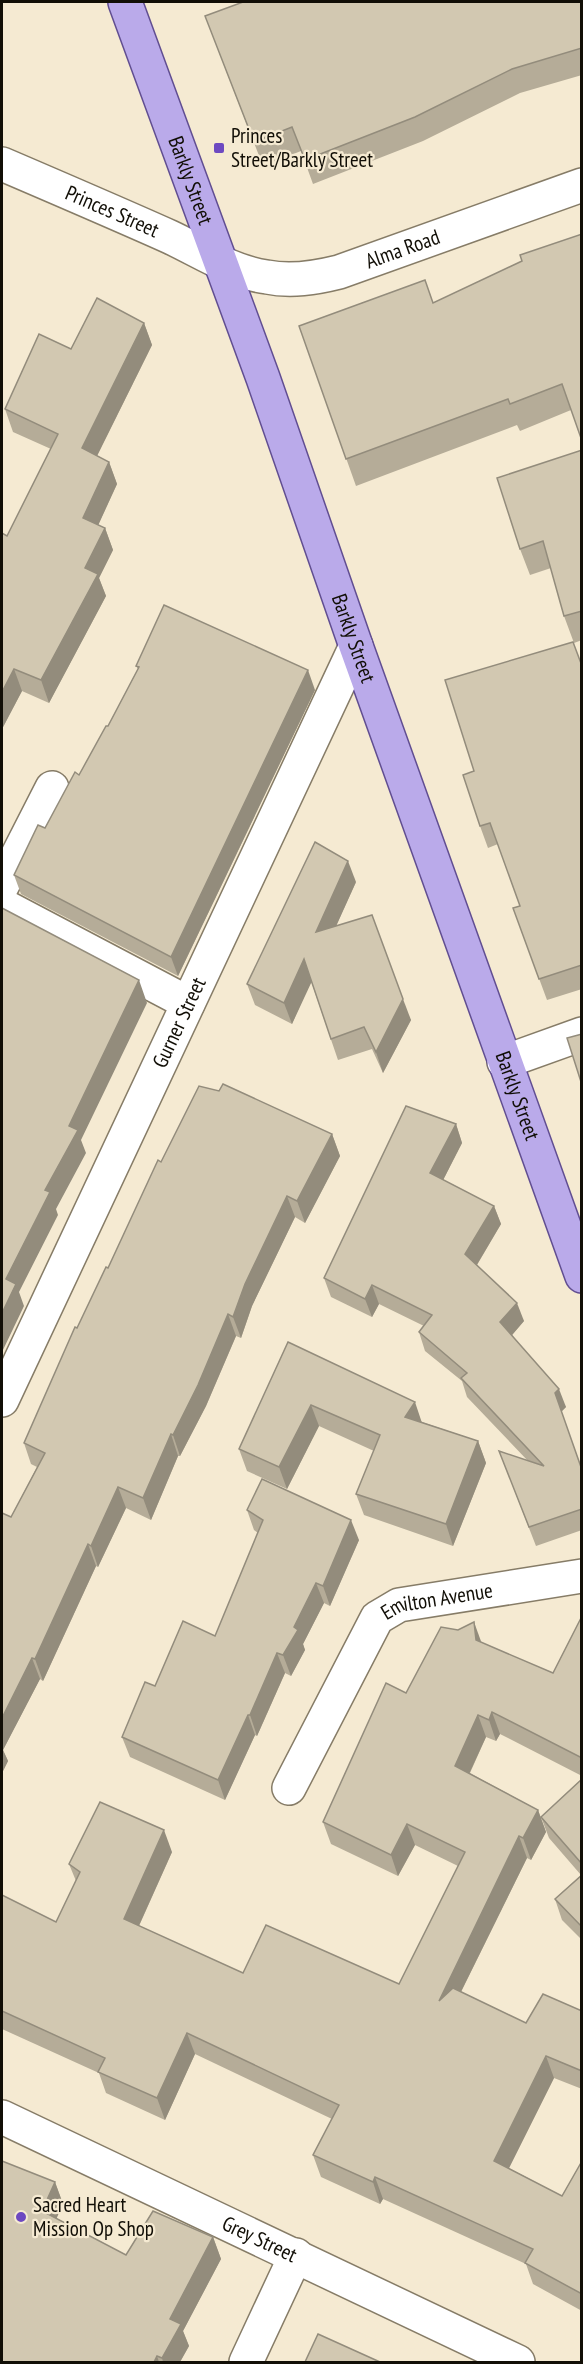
<svg xmlns="http://www.w3.org/2000/svg" width="583" height="2364" font-family="'PT Sans Narrow',sans-serif">
  <style>
    .lines { fill: none; stroke-linecap: round; stroke-linejoin: round }
    .minor-casing { stroke: #867c67; stroke-width: 36 }
    .major-casing { stroke: #614e91; stroke-width: 36 }
    .minor { stroke: #fff; stroke-width: 33 }
    .major { stroke: #baaaea; stroke-width: 33 }
    .wall { fill: #b5ac98 }
    .shaded-wall { fill: #938c7c }
    .building { fill: #d2c8b1; stroke: #938c7c; stroke-width: 1.5 }
    .poi-dot { fill: #6d49c1; stroke: #f5ead2; stroke-width: 2 }
    .labels { text-anchor: middle; stroke-width: 4.5; stroke-linejoin: round; paint-order: stroke }
    .poi-label { font-size: 21px; fill: #110e06; stroke: #f5ead2; text-anchor: start }
    .street-label { font-size: 21px; fill: #110e06; stroke: #f5ead2 }
  </style>
  <rect width="100%" height="100%" fill="#f5ead2"/>
  <g class="lines">
    <g class="minor-casing">
      <g id="minor">
        <path id="s1" d="M2 164C58 188 114 212 170 237 202 252 231 272 267 277 291 282 315 278 339 272L582 185"/>
        <polyline points="2,886 52,788"/>
        <polyline points="2,905 188,1003"/>
        <polyline points="504,1062 582,1034"/>
        <path id="s2" d="M2 1400 356 646"/>
        <path id="s3" d="M289 1788 377 1618 399 1605 582 1576"/>
        <path id="s4" d="M2 2117 518 2362"/>
        <polyline points="246,2362 296,2255"/>
      </g>
    </g>
    <g class="major-casing">
      <g id="major">
        <path id="s5" d="M125 2 263 378 356 646 582 1276"/>
      </g>
    </g>
    <use href="#minor" class="minor"/>
    <use href="#major" class="major"/>
  </g>
  <g class="wall">
    <polygon points="582,2 582,75 520,93 423,141 313,184 301,151 263,166 205,16"/>
    <polygon points="522,261 571,410 520,431 517,425 356,486 299,326 425,280 433,303"/>
    <polygon points="144,323 152,345 97,456 109,462 117,484 98,525 105,528 113,550 99,578 106,596 49,703 22,691 2,729 2,533 7,536 51,449 13,432 5,409 71,349"/>
    <polygon points="582,450 582,640 574,643 564,616 551,568 530,575 520,549"/>
    <polygon points="582,665 582,989 547,1000 513,908 520,906 498,844 488,848 480,826 474,771"/>
    <polygon points="136,666 315,690 178,976 21,894 14,875 79,775 108,726 138,669"/>
    <polygon points="356,882 336,926 411,1020 383,1073 372,1049 338,1060 311,981 292,1024 255,1005 247,984"/>
    <polygon points="456,1124 462,1143 443,1180 494,1206 501,1224 477,1265 524,1321 512,1335 566,1407 561,1412 582,1469 582,1530 536,1546 499,1451 528,1461 467,1397 462,1381 425,1351 419,1332 424,1326 379,1304 372,1317 331,1297 324,1278"/>
    <polygon points="332,1134 340,1156 305,1223 295,1217 252,1306 241,1338 236,1336 206,1406 180,1456 178,1456 151,1520 126,1508 98,1567 96,1566 43,1681 40,1679 3,1750 8,1761 2,1773 11,1517 37,1467 31,1464 24,1443 77,1328 108,1268 161,1162"/>
    <polygon points="288,1342 422,1422 478,1441 486,1463 453,1546 364,1515 356,1494 374,1451 319,1426 287,1489 247,1471 239,1449"/>
    <polygon points="247,1510 359,1540 330,1606 324,1603 303,1644 305,1650 291,1676 285,1673 257,1736 255,1735 225,1800 130,1757 122,1737 155,1686 215,1636 258,1533 254,1530"/>
    <polygon points="582,1616 582,1776 500,1734 496,1741 486,1737 470,1773 538,1810 546,1832 531,1860 527,1858 461,1992 526,2023 582,2011 582,2089 554,2078 509,2168 562,2196 582,2161 582,2311 533,2284 526,2264 383,2199 380,2204 321,2177 313,2155 332,2119 195,2054 165,2120 106,2093 99,2073 2,2029 2,1895 56,1922 76,1881 69,1864 172,1852 139,1926 243,1973 399,1984 458,1866 415,1845 398,1876 331,1844 323,1822 406,1693 481,1643 553,1673"/>
    <polygon points="582,1779 582,1940 562,1920 555,1899 581,1875 549,1838 541,1817"/>
    <polygon points="55,2182 63,2204 56,2218 126,2255 213,2237 221,2259 183,2331 189,2346 180,2362 2,2362"/>
  </g>
  <g class="shaded-wall">
    <polygon points="144,323 152,345 90,470 82,448"/>
    <polygon points="109,462 117,484 91,541 83,518"/>
    <polygon points="105,528 113,550 99,578 106,596 49,703 41,680 85,568"/>
    <polygon points="14,669 22,691 2,729 2,692"/>
    <polygon points="308,670 315,690 178,976 171,957"/>
    <polygon points="348,861 356,882 324,953 316,932"/>
    <polygon points="304,959 312,981 292,1024 284,1003"/>
    <polygon points="139,980 147,1003 81,1140 86,1153 56,1209 58,1215 19,1292 24,1306 2,1352 2,1313 6,1279 45,1190 69,1126"/>
    <polygon points="403,999 411,1020 383,1073 376,1052"/>
    <polygon points="456,1124 462,1143 437,1192 430,1173"/>
    <polygon points="332,1134 340,1156 305,1223 297,1201"/>
    <polygon points="287,1196 295,1217 252,1306 241,1338 233,1317 245,1284"/>
    <polygon points="494,1206 501,1224 472,1273 465,1254"/>
    <polygon points="372,1285 379,1304 372,1317 365,1299"/>
    <polygon points="517,1303 524,1321 507,1341 500,1322"/>
    <polygon points="228,1314 236,1336 206,1406 180,1456 173,1435"/>
    <polygon points="559,1389 566,1407 561,1412 555,1393"/>
    <polygon points="415,1402 422,1423 405,1417"/>
    <polygon points="311,1405 319,1426 287,1489 279,1467"/>
    <polygon points="171,1434 178,1456 151,1520 143,1498"/>
    <polygon points="478,1441 486,1463 453,1546 446,1524"/>
    <polygon points="118,1487 126,1508 98,1567 91,1546"/>
    <polygon points="351,1520 359,1540 330,1606 323,1586"/>
    <polygon points="88,1544 96,1566 43,1681 35,1659"/>
    <polygon points="316,1583 324,1603 303,1644 305,1650 291,1676 283,1655 294,1627"/>
    <polygon points="474,1622 482,1644 476,1640"/>
    <polygon points="277,1653 285,1673 257,1736 250,1715"/>
    <polygon points="32,1658 40,1679 3,1750 8,1761 2,1773 2,1718"/>
    <polygon points="492,1712 500,1734 496,1741 489,1720"/>
    <polygon points="248,1715 255,1735 225,1800 218,1780"/>
    <polygon points="478,1715 486,1737 463,1787 455,1766"/>
    <polygon points="538,1810 546,1832 531,1860 523,1838"/>
    <polygon points="407,1824 415,1845 398,1876 391,1855"/>
    <polygon points="164,1830 172,1852 132,1941 124,1919"/>
    <polygon points="519,1836 527,1858 446,2022 439,2001"/>
    <polygon points="187,2033 195,2054 165,2120 157,2098"/>
    <polygon points="546,2056 554,2078 502,2182 494,2161"/>
    <polygon points="375,2177 383,2199 380,2204 373,2182"/>
    <polygon points="55,2182 63,2204 50,2233 42,2211"/>
    <polygon points="213,2237 221,2259 183,2331 189,2346 180,2362 163,2362 162,2358 170,2319"/>
    <polygon points="157,2356 159,2362 154,2362"/>
  </g>
  <g class="building">
    <polygon points="243,2 582,2 582,48 512,69 415,117 305,160 292,127 254,142 205,16"/>
    <polygon points="582,234 582,441 562,384 510,404 508,399 346,459 299,326 425,280 433,303 522,261 520,255"/>
    <polygon points="97,298 144,323 82,448 109,462 83,518 105,528 85,568 98,574 41,680 14,669 2,692 2,533 7,536 58,434 5,409 39,334 71,349"/>
    <polygon points="582,450 582,611 564,616 543,541 520,549 497,478"/>
    <polygon points="164,605 308,670 171,957 14,875 38,825 45,828 75,772 79,775 106,726 108,726 139,667 136,666"/>
    <polygon points="573,642 582,666 582,965 539,979 513,908 520,906 490,823 480,826 463,775 474,771 445,680"/>
    <polygon points="315,842 348,861 316,932 372,915 403,999 376,1052 364,1027 331,1039 304,959 284,1003 247,984"/>
    <polygon points="2,908 139,980 69,1126 78,1130 45,1190 50,1192 6,1279 16,1284 2,1313"/>
    <polygon points="582,1034 582,1085 567,1038"/>
    <polygon points="223,1084 332,1134 297,1201 287,1196 245,1284 233,1317 228,1314 198,1385 173,1435 171,1434 143,1498 118,1487 91,1546 88,1544 35,1659 32,1658 2,1718 2,1513 11,1517 45,1453 24,1443 75,1327 77,1328 106,1267 108,1268 158,1160 161,1162 199,1086 219,1091"/>
    <polygon points="406,1106 456,1124 430,1173 494,1206 465,1254 517,1303 500,1322 559,1389 555,1393 582,1470 582,1509 529,1527 499,1451 544,1466 461,1378 467,1373 419,1332 432,1315 372,1285 365,1299 324,1278"/>
    <polygon points="288,1342 415,1402 405,1417 478,1441 446,1524 356,1494 380,1435 311,1405 279,1467 239,1449"/>
    <polygon points="262,1479 351,1520 323,1586 316,1583 294,1627 298,1630 283,1655 277,1653 250,1715 248,1715 218,1780 122,1737 145,1682 155,1686 183,1621 215,1636 263,1520 247,1510"/>
    <polygon points="582,1616 582,1758 492,1712 489,1720 478,1715 455,1766 538,1810 523,1838 519,1836 439,2001 453,1988 526,2023 543,1994 582,2011 582,2071 546,2056 494,2161 562,2196 582,2161 582,2294 525,2263 533,2249 375,2177 373,2182 313,2155 339,2105 187,2033 157,2098 98,2072 105,2058 2,2011 2,1895 56,1922 80,1872 69,1864 100,1802 164,1830 124,1919 243,1973 266,1925 399,1984 465,1852 407,1824 391,1855 323,1822 386,1683 406,1693 441,1627 458,1630 474,1622 476,1640 553,1673"/>
    <polygon points="582,1779 582,1864 541,1817"/>
    <polygon points="582,1875 582,1927 555,1899"/>
    <polygon points="2,2161 55,2182 42,2211 126,2255 153,2211 213,2237 170,2319 181,2324 162,2358 157,2356 154,2362 2,2362"/>
    <polygon points="318,2334 380,2362 305,2362"/>
  </g>
  <g class="poi-dot">
    <rect x="213" y="142" width="12" height="12" rx="3"/>
    <circle cx="21" cy="2217" r="6"/>
  </g>
  <g class="labels">
    <g class="poi-label">
      <text x="231" y="143">Princes<tspan x="231" dy="24">Street/Barkly Street</tspan></text>
      <text x="33" y="2212">Sacred Heart<tspan x="33" dy="24">Mission Op Shop</tspan></text>
    </g>
    <g class="street-label">
      <text dy="7" stroke="none"><textPath href="#s5" startOffset="190">Barkly Street</textPath></text>
      <text dy="7" stroke="none"><textPath href="#s1" startOffset="120">Princes Street</textPath></text>
      <text dy="7" stroke="none"><textPath href="#s1" startOffset="429">Alma Road</textPath></text>
      <text dy="7" stroke="none"><textPath href="#s5" startOffset="676">Barkly Street</textPath></text>
      <text dy="7" stroke="none"><textPath href="#s2" startOffset="417">Gurner Street</textPath></text>
      <text dy="7" stroke="none"><textPath href="#s5" startOffset="1162">Barkly Street</textPath></text>
      <text dy="7" stroke="none"><textPath href="#s3" startOffset="255">Emilton Avenue</textPath></text>
      <text dy="7" stroke="none"><textPath href="#s4" startOffset="285">Grey Street</textPath></text>
    </g>
  </g>
  <rect width="583" height="2364" fill="none" stroke="#110e06" stroke-width="6"/>
</svg>
